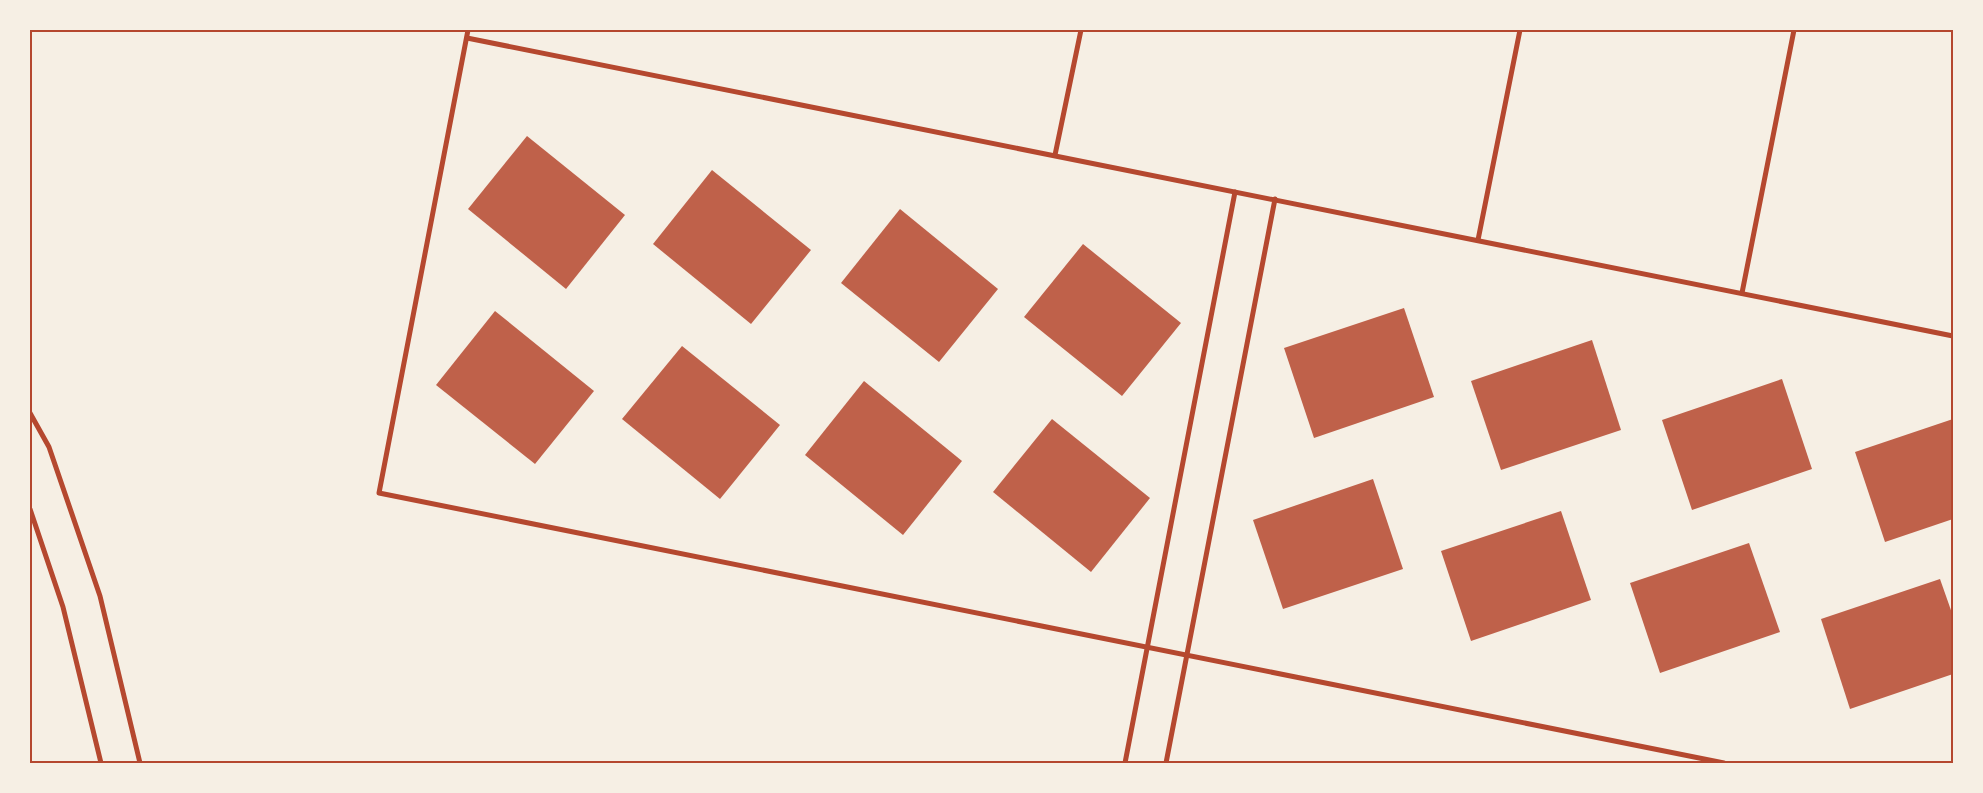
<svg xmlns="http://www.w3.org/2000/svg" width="1983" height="793" font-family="Inter,sans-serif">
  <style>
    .building { fill: #bf614a }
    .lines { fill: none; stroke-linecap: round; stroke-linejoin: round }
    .minor { stroke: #b5482f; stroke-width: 5 }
    .neatline { fill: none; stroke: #b5482f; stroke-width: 2 }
  </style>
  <rect width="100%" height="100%" fill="#f6efe4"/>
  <g class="building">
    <polygon points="527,136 625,215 566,289 468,209"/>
    <polygon points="712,170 811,250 751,324 653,244"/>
    <polygon points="900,209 998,289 939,362 841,283"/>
    <polygon points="1083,244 1181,323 1122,396 1024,317"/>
    <polygon points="1404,308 1434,397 1314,438 1284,348"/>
    <polygon points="495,311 594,391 535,464 436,385"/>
    <polygon points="1592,340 1621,430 1501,470 1471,381"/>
    <polygon points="682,346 780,425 720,499 622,419"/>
    <polygon points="1782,379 1812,469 1692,510 1662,420"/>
    <polygon points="864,381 962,461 903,535 805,455"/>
    <polygon points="1052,419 1150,498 1091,572 993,492"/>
    <polygon points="1953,419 1953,519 1885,542 1855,452"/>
    <polygon points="1373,479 1403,569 1283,609 1253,520"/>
    <polygon points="1561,511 1591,600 1471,641 1441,551"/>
    <polygon points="1749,543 1780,632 1660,673 1630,583"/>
    <polygon points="1940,579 1953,616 1953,674 1850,709 1821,619"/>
  </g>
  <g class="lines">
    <g class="minor">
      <polyline points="468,30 379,493 1724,763"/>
      <polyline points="467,38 1953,336"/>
      <polyline points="1055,155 1081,30"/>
      <polyline points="1478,240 1520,30"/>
      <polyline points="1742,293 1794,30"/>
      <polyline points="30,413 49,447 100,596 140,763"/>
      <polyline points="30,509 63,607 101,763"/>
      <polyline points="1125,763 1235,192"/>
      <polyline points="1166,763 1275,199"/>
    </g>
  </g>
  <rect width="1983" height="793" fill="none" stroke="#f6efe4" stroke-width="62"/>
  <rect x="31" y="31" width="1921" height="731" class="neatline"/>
</svg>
